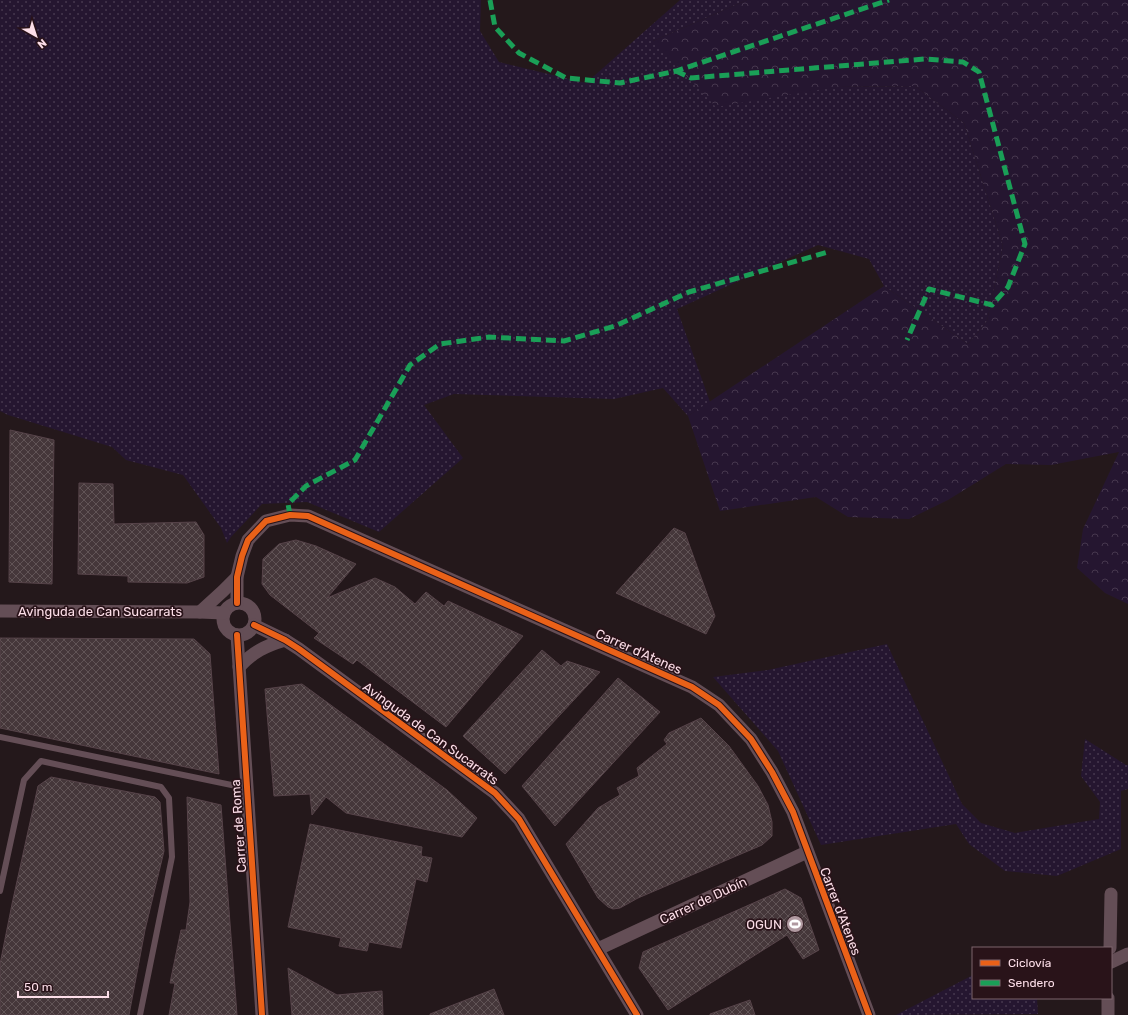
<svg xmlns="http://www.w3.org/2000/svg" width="1128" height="1015" font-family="Rubik,sans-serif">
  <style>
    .grass { fill: url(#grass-dots) }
    .forest { fill: url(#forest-crowns) }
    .building { fill: url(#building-cross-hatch); stroke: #564349 }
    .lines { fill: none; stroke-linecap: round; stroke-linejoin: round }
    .lane { stroke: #644e56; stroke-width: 6 }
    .street { stroke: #644e56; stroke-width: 13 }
    .quiet { stroke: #1a9f57; stroke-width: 5; stroke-dasharray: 10 5; stroke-linecap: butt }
    .cycleway-casing { stroke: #291319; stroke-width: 8 }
    .cycleway { stroke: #ea6118; stroke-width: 6 }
    .labels { text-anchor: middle; stroke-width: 3.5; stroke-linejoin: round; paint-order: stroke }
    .street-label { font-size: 13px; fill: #fcdee8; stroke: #291319 }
    .poi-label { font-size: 13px; fill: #fcdee8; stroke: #291319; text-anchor: end }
  </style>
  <defs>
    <pattern id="grass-dots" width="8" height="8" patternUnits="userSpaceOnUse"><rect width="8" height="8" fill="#251630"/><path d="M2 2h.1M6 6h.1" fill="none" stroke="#46374e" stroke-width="1.8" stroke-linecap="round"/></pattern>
    <pattern id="forest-crowns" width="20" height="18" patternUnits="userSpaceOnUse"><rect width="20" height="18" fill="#251630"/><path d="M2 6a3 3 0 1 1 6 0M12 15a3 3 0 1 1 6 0" fill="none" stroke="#46374e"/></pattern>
    <pattern id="building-cross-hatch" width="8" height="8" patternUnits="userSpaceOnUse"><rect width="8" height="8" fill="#45373a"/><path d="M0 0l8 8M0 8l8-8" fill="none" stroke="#615456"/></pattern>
  </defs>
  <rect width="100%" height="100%" fill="#24181b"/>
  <g class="grass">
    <polygon points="0,0 481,0 480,31 499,62 586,83 680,0 747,0 653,41 836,87 915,86 964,123 1003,246 987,321 968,344 884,286 869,259 818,245 677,309 710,402 688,416 663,388 614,399 454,394 424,405 463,458 379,532 307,502 262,504 231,537 227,543 221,528 183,475 126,460 112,447 8,415 0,411"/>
    <polygon points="887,644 962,804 981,823 1015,833 1099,819 1100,802 1081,776 1085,739 1126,765 1128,765 1128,789 1121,791 1121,849 1057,876 1005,871 969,844 956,824 821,845 778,751 713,677 768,670"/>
    <polygon points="973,975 973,998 1037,998 1038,1014 896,1015"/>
  </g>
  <polygon class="forest" points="747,0 1128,0 1128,604 1105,593 1077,568 1083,529 1119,452 1051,465 1006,464 948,500 909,519 848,517 816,497 720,511 688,416 884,286 968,344 987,321 1003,246 964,123 915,86 836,87 716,107 653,41"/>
  <g class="building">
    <polygon points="10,430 54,440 52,584 9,582"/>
    <polygon points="79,483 113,484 114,524 196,522 204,535 204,577 187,583 128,582 128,576 78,574"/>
    <polygon points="674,528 685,533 715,616 706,634 616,593"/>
    <polygon points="296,540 316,546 356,564 327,598 375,578 395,587 415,604 426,592 444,606 448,601 523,636 446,727 357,660 353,664 314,638 319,633 270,595 262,584 263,559 279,544"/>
    <polygon points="0,638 194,639 210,654 219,774 0,728"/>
    <polygon points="542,650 561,666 567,661 600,672 505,774 463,736"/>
    <polygon points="618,678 660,712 555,826 522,786"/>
    <polygon points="302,684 447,790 477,818 462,837 346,813 326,797 312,815 310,794 274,796 265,689"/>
    <polygon points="701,718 729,746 758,786 768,805 772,822 772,836 762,845 638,898 620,908 613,909 608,907 598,898 566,844 598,808 620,795 617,788 639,776 637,768 667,744 664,740 669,733"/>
    <polygon points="51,777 155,797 160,802 164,851 145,930 129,1015 0,1015 0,964 12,904 38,786"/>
    <polygon points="187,797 221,805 237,1015 169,1015 175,983 170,983 181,930 186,930 190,902"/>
    <polygon points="310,824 422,847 421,856 432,858 427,882 416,879 401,948 369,942 367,951 339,946 341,938 288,927"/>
    <polygon points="785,889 801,898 819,950 803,959 787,935 668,1010 639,968 643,952"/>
    <polygon points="288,968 337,995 382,991 383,1015 292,1015"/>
    <polygon points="494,989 504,1015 430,1015 430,1014"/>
    <polygon points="750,1000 755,1015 710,1015 710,1014"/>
  </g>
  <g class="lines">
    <g class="lane">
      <polyline points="0,737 246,788"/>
      <polyline points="0,891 24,780 41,761 161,787 169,798 172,857 140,1015"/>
    </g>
    <g class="street">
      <circle cx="239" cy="619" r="16"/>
      <polyline points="237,603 237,577 242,556 248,540 266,521 290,515 308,516 692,687 719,705 751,739 772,772 793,812 869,1015"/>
      <polyline points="0,611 200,612 224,613"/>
      <polyline points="200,612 223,591 237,577"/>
      <polyline points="254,625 285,640 299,649 495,793 519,819 637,1015"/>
      <polyline points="237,635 262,1015"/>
      <path d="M239 667C253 652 265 646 285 640"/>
      <polyline points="1110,948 1111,894"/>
      <polyline points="598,949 807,852"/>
      <polyline points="1111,962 1128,954"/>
      <polyline points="1108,1015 1108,998"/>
    </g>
    <g class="quiet">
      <polyline points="490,0 495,27 519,53 566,78 620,83 676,71 889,0"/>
      <polyline points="676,71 691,78 925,59 963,62 979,72 1025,244 1008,287 992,305 929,289 907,340"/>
      <polyline points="290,515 288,504 306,486 355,460 410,365 440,344 489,337 564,341 615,326 689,292 828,252"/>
    </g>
    <g class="cycleway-casing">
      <g id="cycleway">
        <polyline points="237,603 237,577 242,556 248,540 266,521 290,515 308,516 692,687 719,705 751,739 772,772 793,812 869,1015"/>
        <polyline points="254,625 285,640 299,649 495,793 519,819 637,1015"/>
        <polyline points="237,635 262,1015"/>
      </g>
    </g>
    <use href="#cycleway" class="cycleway"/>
  </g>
  <defs>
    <g id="stadium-disc" transform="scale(0.9)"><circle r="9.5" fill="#b099a0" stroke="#291319"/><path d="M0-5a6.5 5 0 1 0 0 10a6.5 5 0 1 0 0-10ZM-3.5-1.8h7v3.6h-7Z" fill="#fff"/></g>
  </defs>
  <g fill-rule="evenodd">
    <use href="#stadium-disc" x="795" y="924"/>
  </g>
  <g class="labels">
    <g class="street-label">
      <text x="100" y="616">Avinguda de Can Sucarrats</text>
      <text transform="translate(639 651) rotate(24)" y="5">Carrer d'Atenes</text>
      <text transform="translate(431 733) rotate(36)" y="5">Avinguda de Can Sucarrats</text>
      <text transform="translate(238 826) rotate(-94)" y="5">Carrer de Roma</text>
      <text transform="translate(703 900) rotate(-25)" y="5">Carrer de Dubín</text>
      <text transform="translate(841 911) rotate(69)" y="5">Carrer d'Atenes</text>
    </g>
    <g class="poi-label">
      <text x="782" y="929">OGUN</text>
    </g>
  </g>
  <rect x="972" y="947" width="140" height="52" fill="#291319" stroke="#7d646c"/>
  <rect x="980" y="960" width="20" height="6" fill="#ea6118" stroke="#7d646c"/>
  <text x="1008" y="967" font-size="12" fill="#fcdee8">Ciclovía</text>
  <rect x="980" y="980" width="20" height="6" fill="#1a9f57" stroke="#7d646c"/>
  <text x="1008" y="987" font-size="12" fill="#fcdee8">Sendero</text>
  <g transform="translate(36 36) rotate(141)" stroke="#291319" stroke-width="3" paint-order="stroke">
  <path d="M0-3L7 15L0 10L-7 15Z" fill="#fcdee8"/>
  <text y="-6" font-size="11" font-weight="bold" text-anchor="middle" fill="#fcdee8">N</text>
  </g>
  <path d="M18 991v6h90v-6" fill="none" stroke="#fcdee8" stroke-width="2"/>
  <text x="24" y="991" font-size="12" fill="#fcdee8" stroke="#291319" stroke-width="3" paint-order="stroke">50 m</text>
</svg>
